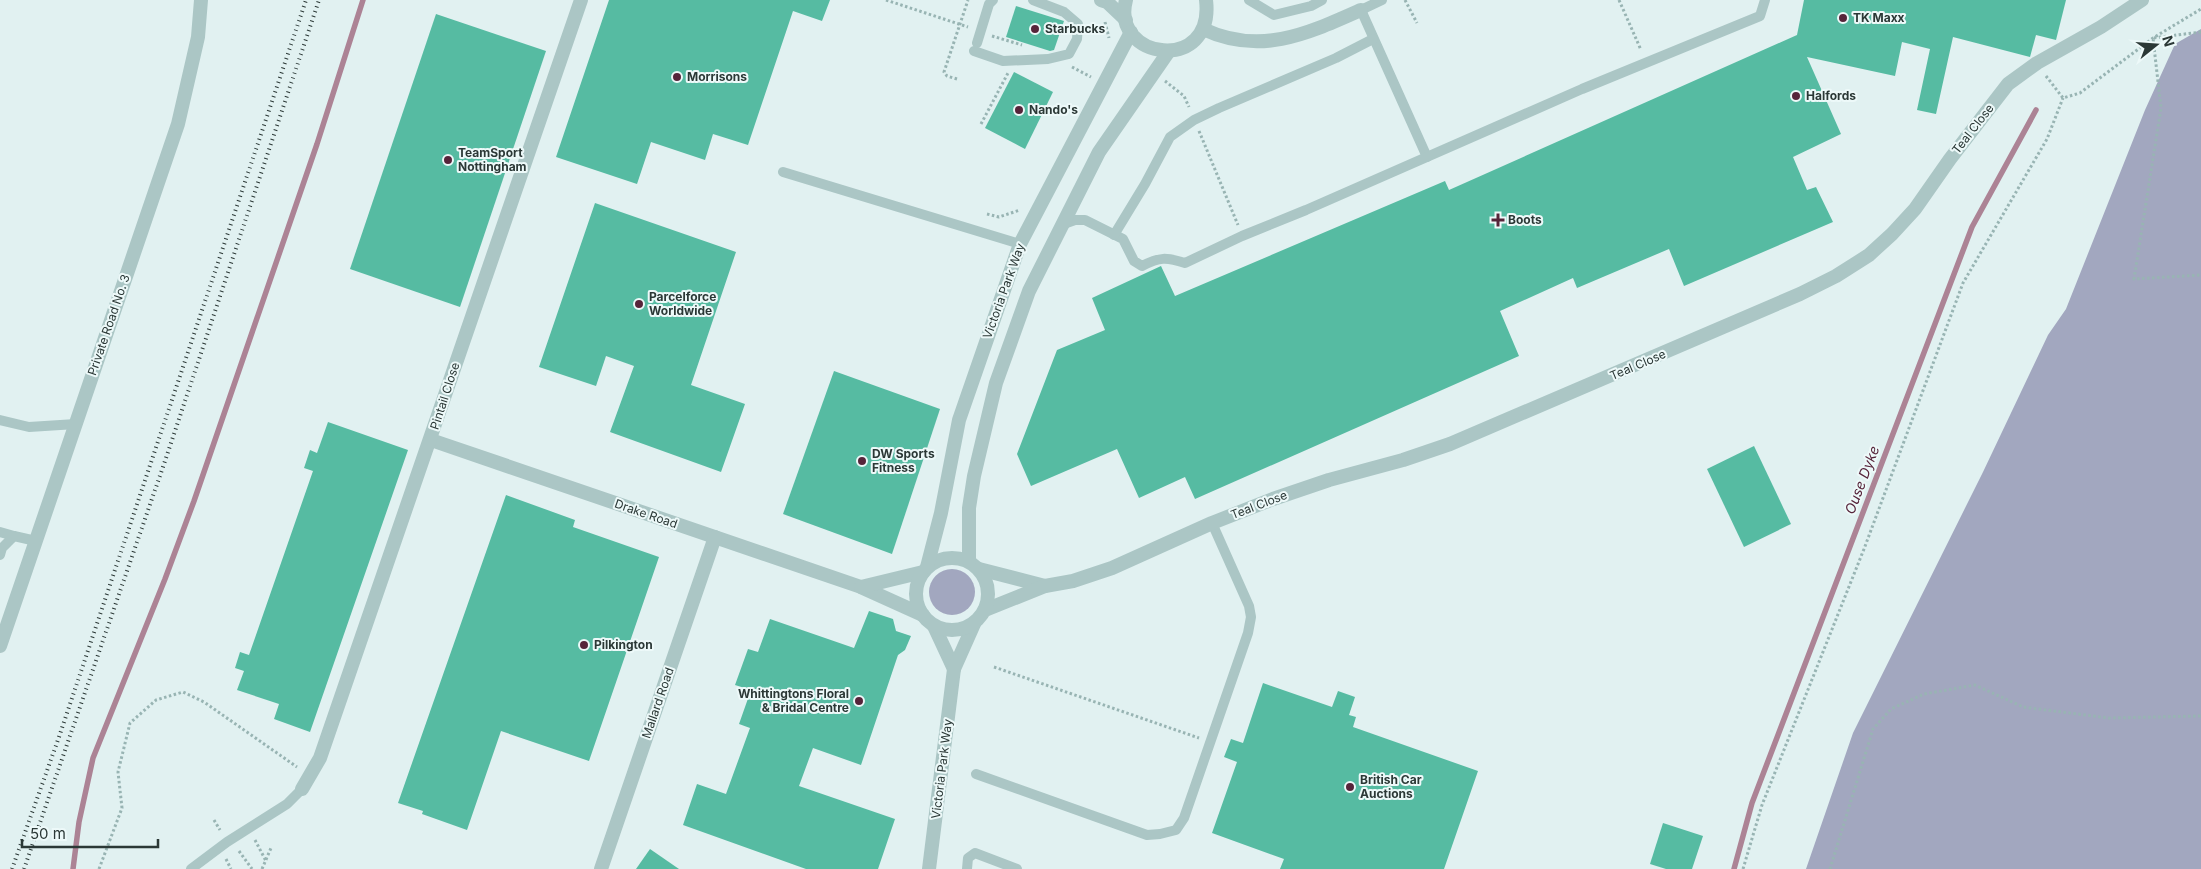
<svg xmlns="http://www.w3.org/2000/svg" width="2201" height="869" font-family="Inter,sans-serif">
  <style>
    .green { fill: #a2a7bf }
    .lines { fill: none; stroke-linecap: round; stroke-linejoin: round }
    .stream { stroke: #ac8395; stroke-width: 5.5 }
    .building { fill: #56bba2 }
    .path { stroke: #98b4b3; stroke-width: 3; stroke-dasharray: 2.5 2.5; stroke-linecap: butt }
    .service { stroke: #abc6c5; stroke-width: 10 }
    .minor { stroke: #abc6c5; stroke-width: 14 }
    .tertiary { stroke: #abc6c5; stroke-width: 14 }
    .rail { stroke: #2b3836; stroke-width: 4; stroke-dasharray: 1 4; stroke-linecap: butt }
    .poi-dot { fill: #56243a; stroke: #edf9f9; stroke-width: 2 }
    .labels { text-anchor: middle; stroke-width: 4; stroke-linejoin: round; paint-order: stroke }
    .poi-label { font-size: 12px; font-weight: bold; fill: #2b3836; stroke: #edf9f9; text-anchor: start }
    .street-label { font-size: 12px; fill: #2b3836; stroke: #edf9f9 }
    .water-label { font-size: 14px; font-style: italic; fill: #56243a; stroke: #edf9f9 }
  </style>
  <rect width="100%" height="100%" fill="#e1f1f1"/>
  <g class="green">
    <polygon points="2201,29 2201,869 1806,869 1853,733 1983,472 2048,335 2066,309 2145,110 2175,44"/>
    <circle cx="952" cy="592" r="23"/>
  </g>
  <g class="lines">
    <g class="stream">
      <polyline points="73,869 79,822 93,758 165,579 194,501 317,144 363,0"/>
      <polyline points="1734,869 1752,803 1972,227 2036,110"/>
    </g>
  </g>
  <g class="building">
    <polygon points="609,0 830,0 822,21 793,11 748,145 713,134 705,160 651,142 637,184 556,157"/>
    <polygon points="1804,0 2066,0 2056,40 2036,35 2030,57 1953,37 1936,114 1917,110 1930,49 1902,42 1895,76 1807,57 1841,134 1793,157 1807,190 1816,187 1833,222 1684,286 1669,249 1577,288 1573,278 1500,311 1519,356 1195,499 1185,477 1139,498 1117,449 1031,486 1017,454 1057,350 1105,330 1092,298 1161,266 1175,296 1445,181 1449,190 1797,35"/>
    <polygon points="1016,6 1064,21 1054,50 1050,51 1006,37"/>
    <polygon points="436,14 546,51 460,307 350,269"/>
    <polygon points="1014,72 1053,92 1025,149 985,128"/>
    <polygon points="595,203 736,252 691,385 745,404 721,472 610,432 634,366 606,356 596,386 539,367"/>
    <polygon points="834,371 940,409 892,554 783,514"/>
    <polygon points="328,422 408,450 310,732 274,719 279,704 237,690 244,671 235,668 240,652 249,655 313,471 304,468 310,450 317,453"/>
    <polygon points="1754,446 1791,524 1744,547 1707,469"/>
    <polygon points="506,495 575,520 573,527 659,557 589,761 501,731 467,830 422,814 423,811 398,803"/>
    <polygon points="869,611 893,619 896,631 911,636 905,650 898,655 861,765 813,748 799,786 895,819 878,869 806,869 683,825 697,784 726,794 750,728 739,724 751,690 735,685 748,649 758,652 770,619 854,648"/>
    <polygon points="1263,683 1332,707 1338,691 1355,697 1349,715 1356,717 1353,727 1478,771 1444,869 1280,869 1284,859 1212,833 1237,762 1224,757 1231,739 1243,743"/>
    <polygon points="1663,823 1703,836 1692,869 1666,869 1650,864"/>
    <polygon points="650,849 679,869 636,869"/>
  </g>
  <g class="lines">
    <g class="path">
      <polyline points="886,0 968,27"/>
      <polyline points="1405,0 1417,23"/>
      <polyline points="1619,0 1641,50"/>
      <polyline points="1105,22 1109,38"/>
      <polyline points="2201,32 2153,38 2161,108 2134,279 2201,275"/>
      <polyline points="992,36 1022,45"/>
      <polyline points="1072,67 1091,77"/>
      <polyline points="2046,76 2063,98 2080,93 2153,38 2201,9"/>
      <polyline points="957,79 947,76 944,72 968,0"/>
      <polyline points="1165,81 1184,96 1189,107"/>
      <polyline points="981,124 1008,73"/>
      <polyline points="1199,131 1238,225"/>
      <polyline points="987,214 999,217 1020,210"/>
      <polyline points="994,667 1199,738"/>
      <polyline points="214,820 220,830"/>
      <polyline points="255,840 266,861"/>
      <polyline points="239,851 252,869"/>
      <polyline points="226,859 231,869"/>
      <polyline points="99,869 122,808 118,772 130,723 156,700 183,692 204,702 297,767"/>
      <polyline points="262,869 271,848"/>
      <polyline points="1743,869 1762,805 1864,549 1963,283 2047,139 2063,98"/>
      <polyline points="1830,869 1873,729 1891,709 1924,694 1975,685 2023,707 2109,718 2201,716"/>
    </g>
    <g class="service">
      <polyline points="1249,0 1274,15 1311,6 1322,0"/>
      <polyline points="1382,0 1361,10 1427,157"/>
      <polyline points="977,43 989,4 993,0"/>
      <polyline points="974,51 1003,61 1048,59 1069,54 1077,39 1078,24 1064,12 1033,0"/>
      <polyline points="783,172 1020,244"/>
      <path d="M1061 225 1075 220H1085L1123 239 1134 261 1142 266C1160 257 1166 257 1185 263L1242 236 1306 210 1582 89 1760 16 1765 0"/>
      <polyline points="1114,235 1145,184 1170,137 1194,120 1219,108 1336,58 1373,39"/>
      <polyline points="0,420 29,427 76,424"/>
      <polyline points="0,532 14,536"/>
      <polyline points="0,555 2,548 14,536 36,541"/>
      <polyline points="976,774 1147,835 1160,834 1176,830 1184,818 1248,633 1251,617 1249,606 1212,523"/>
      <polyline points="191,869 227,842 287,804 302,789"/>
      <polyline points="967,869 968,858 975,853 1017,869"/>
    </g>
    <g class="minor">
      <polyline points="1101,0 1107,2 1126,20"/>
      <path d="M1203 29C1260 56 1307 34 1361 10"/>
      <polyline points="431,440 861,587 923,615"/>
      <polyline points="979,569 1045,586"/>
      <polyline points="861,587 923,572"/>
      <polyline points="985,610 1045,586 1073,581 1112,568 1212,523 1273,499 1329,480 1403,460 1450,444 1800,294 1836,276 1869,255 1892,234 1915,209 1950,159 2008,84 2037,63 2101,27 2142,0"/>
      <polyline points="934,626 954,669"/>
      <polyline points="0,646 178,124 198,37 201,0"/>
      <polyline points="302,789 320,758 581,0"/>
      <polyline points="601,869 715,537"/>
      <polyline points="929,869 954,669 974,624"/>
    </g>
    <g class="tertiary">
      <path d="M1126 0C1110 60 1215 74 1206 0"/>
      <circle cx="952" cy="594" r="36"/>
      <polyline points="969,561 969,508 974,476 996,383 1029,291 1099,152 1169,51"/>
      <polyline points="927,567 941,513 959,420 1020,244 1131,32"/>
    </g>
    <g class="rail">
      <polyline points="12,869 59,737 306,0"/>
      <polyline points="24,869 164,464 319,0"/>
    </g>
  </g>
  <g class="poi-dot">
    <circle cx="1843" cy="18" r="5"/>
    <circle cx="1035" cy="29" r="5"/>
    <circle cx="677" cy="77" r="5"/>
    <circle cx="1796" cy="96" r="5"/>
    <circle cx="1019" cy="110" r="5"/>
    <circle cx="448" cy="160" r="5"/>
    <path d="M1495.5 212.5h5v5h5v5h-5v5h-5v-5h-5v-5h5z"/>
    <circle cx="639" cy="304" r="5"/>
    <circle cx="862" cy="461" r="5"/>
    <circle cx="584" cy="645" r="5"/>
    <circle cx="859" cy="701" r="5"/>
    <circle cx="1350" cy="787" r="5"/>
  </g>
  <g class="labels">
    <g class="poi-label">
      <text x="1853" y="22">TK Maxx</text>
      <text x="1045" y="33">Starbucks</text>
      <text x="687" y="81">Morrisons</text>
      <text x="1806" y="100">Halfords</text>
      <text x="1029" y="114">Nando's</text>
      <text x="458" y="157">TeamSport<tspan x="458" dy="14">Nottingham</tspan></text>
      <text x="1508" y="224">Boots</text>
      <text x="649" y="301">Parcelforce<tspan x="649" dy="14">Worldwide</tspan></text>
      <text x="872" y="458">DW Sports<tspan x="872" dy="14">Fitness</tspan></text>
      <text x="594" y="649">Pilkington</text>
      <text x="849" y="698" text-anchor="end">Whittingtons Floral<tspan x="849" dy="14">&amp; Bridal Centre</tspan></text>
      <text x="1360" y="784">British Car<tspan x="1360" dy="14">Auctions</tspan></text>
    </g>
    <g class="street-label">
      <text transform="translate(1973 129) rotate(-52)" y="4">Teal Close</text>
      <text transform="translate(1004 291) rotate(-70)" y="4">Victoria Park Way</text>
      <text transform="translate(109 325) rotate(-71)" y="4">Private Road No. 3</text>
      <text transform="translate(1638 365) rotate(-23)" y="4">Teal Close</text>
      <text transform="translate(445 396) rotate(-72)" y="4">Pintail Close</text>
      <text transform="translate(1259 505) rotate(-21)" y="4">Teal Close</text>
      <text transform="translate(646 514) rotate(19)" y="4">Drake Road</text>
      <text transform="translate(658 703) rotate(-71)" y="4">Mallard Road</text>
      <text transform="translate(942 769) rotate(-83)" y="4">Victoria Park Way</text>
    </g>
    <g class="water-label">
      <text transform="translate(1862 480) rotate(-69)" y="5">Ouse Dyke</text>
    </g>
  </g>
  <g transform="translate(2156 45) rotate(73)" stroke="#edf9f9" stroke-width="4" paint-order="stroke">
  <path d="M0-4L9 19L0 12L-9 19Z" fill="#2b3836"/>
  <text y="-8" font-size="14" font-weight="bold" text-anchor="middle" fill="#2b3836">N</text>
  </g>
  <path d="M22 839v8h136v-8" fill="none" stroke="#2b3836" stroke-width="2.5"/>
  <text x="30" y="839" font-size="15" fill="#2b3836" stroke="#edf9f9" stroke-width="4" paint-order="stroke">50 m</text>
</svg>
